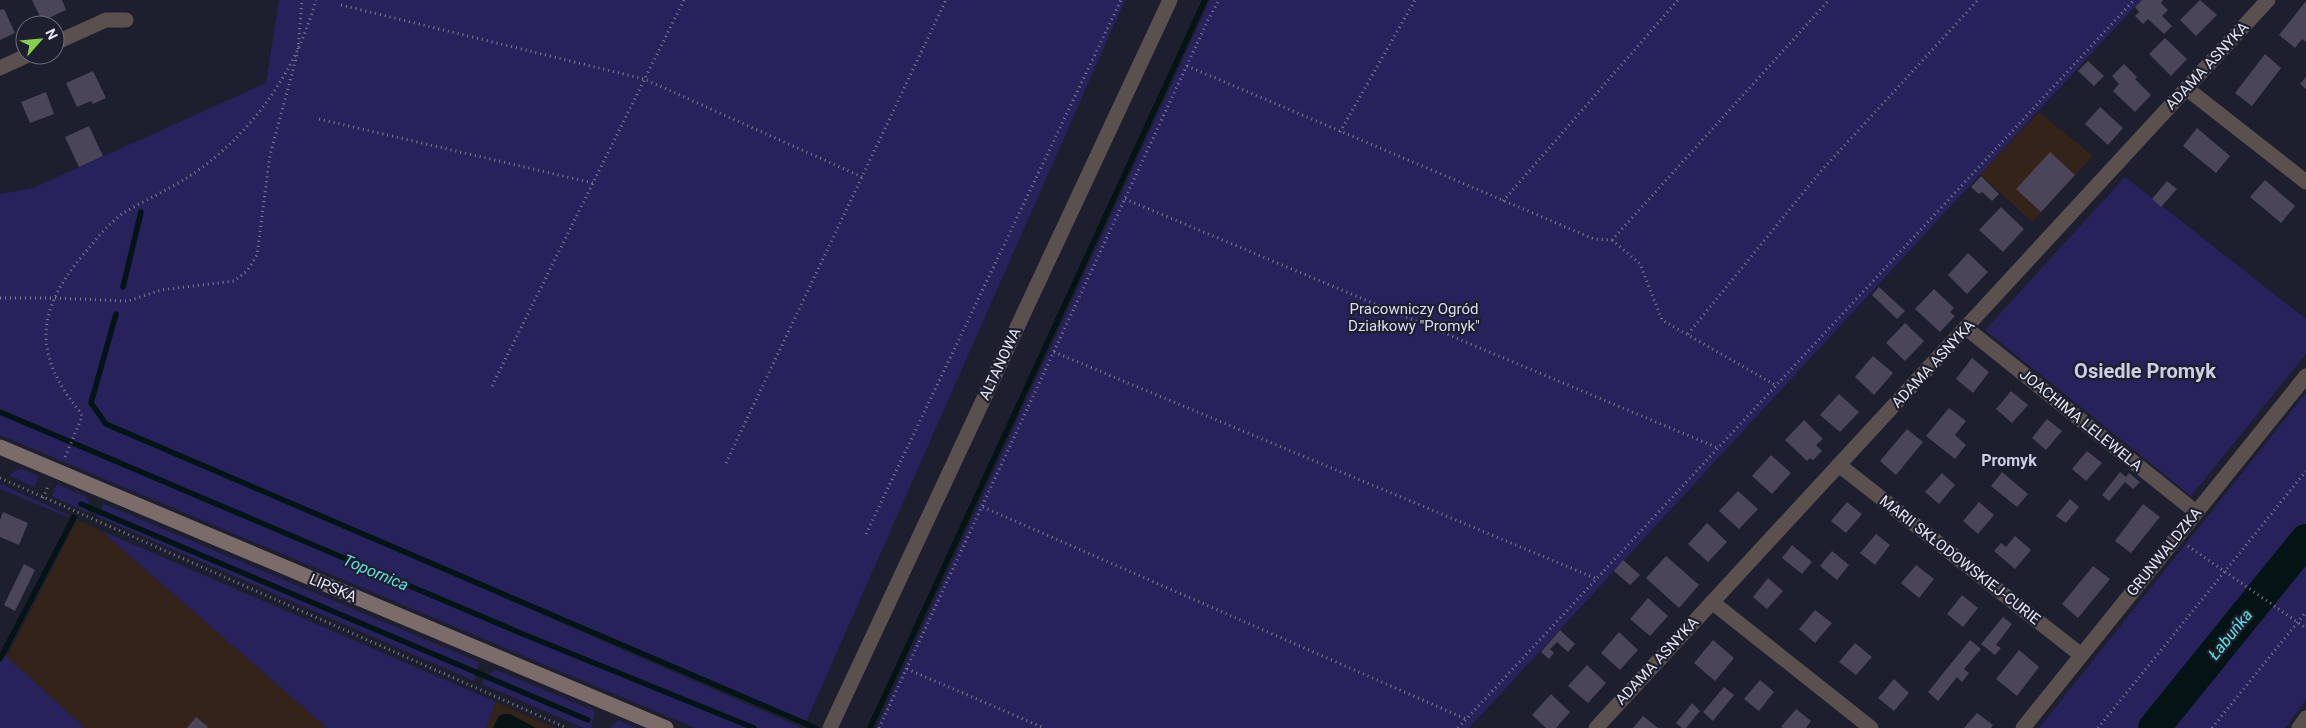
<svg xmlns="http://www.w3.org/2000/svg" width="2306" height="728" font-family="Roboto,sans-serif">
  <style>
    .commercial { fill: #332319 }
    .green { fill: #27225c }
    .water { fill: #041415 }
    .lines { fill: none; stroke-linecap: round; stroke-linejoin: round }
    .stream { stroke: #041415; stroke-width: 5.5 }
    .river { stroke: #041415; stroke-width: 32 }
    .building { fill: #4a4558 }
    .path { stroke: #7e7f8c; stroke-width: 3; stroke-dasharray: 1 4; stroke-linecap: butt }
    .minor { stroke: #5a504e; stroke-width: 15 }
    .secondary { stroke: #7b6b69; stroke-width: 15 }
    .labels { text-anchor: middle; stroke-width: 4.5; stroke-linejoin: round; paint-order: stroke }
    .street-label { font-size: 15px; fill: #e5e6f1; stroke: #1d1e2e }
    .park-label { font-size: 15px; fill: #dddef4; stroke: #1d1e2e }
    .neighbourhood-label { font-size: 16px; font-weight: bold; fill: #cdcee5; stroke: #1d1e2e }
    .water-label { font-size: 16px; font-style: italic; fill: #5ce3e4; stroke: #1d1e2e }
    .district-label { font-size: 20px; font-weight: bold; fill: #cdcee5; stroke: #1d1e2e }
  </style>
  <rect width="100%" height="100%" fill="#1d1e2e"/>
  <g class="commercial">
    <polygon points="2039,112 2093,156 2032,222 1980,174"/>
    <polygon points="77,520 100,530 327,728 85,728 7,657"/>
    <polygon points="496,702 555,728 486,728"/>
  </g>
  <g class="green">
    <polygon points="279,0 1125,0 806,722 182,457 802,728 695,728 0,435 0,194 33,188 266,83"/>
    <polygon points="1210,0 2141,0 1469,728 876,728"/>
    <polygon points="2125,177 2306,319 2306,354 2191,496 1985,330"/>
    <polygon points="2306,393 2306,700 2285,728 2039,728"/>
    <polygon points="22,469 39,476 34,487 10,476 14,471"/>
    <polygon points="0,484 69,515 68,517 0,489"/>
    <polygon points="57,484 86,497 90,505 87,513 52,496"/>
    <polygon points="104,504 479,662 474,681 96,516"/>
    <polygon points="100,530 496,702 486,728 327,728"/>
    <polygon points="0,650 7,657 85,728 0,728"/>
    <polygon points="496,670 595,711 591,728 584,728 482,684 487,675"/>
    <polygon points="618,720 635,728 610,728"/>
  </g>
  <polygon class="water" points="504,714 510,714 536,728 493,728 499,716"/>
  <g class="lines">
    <g class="stream">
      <polyline points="123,287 141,212"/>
      <polyline points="116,314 91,403 106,424 816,728"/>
      <polyline points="0,412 518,632 754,728"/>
      <polyline points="81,504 588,720"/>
      <polyline points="0,659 74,517"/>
      <polyline points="870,728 1205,0"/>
    </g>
    <polyline class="river" points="2154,728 2306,540"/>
  </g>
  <g class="building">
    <polygon points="32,0 62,0 66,10 42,21"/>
    <polygon points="2142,0 2163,0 2161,3 2168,10 2162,16 2172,26 2164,34 2148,19 2143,24 2135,16 2139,12 2135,7"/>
    <polygon points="2200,0 2217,15 2196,36 2180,20"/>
    <polygon points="2306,1 2306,42 2302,39 2295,48 2279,35"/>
    <polygon points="4,9 15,33 0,40 0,10"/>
    <polygon points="2165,38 2187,59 2171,76 2149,54"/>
    <polygon points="2265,54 2281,68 2252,106 2235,93"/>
    <polygon points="2088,61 2104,76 2094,86 2078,71"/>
    <polygon points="2124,64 2137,77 2135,79 2151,95 2135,112 2113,91 2119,84 2112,76"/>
    <polygon points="93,71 106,98 93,104 91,101 77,107 66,83"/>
    <polygon points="2306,77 2306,89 2300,84"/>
    <polygon points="46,92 54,114 30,123 21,102"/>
    <polygon points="2100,107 2123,128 2108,145 2085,124"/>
    <polygon points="89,126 103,156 79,167 65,137"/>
    <polygon points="2197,128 2230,156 2216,173 2183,146"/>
    <polygon points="2050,152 2075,175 2041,212 2016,189"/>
    <polygon points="1981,176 1999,194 1992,201 1982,192 1979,194 1971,187"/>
    <polygon points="2265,180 2295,206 2281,223 2250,197"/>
    <polygon points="2167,181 2177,189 2161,207 2152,199"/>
    <polygon points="2001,207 2024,229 2003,252 1979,230"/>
    <polygon points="1968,253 1988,272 1967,294 1948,275"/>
    <polygon points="1879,287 1905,311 1897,319 1872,295"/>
    <polygon points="1934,289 1954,308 1950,312 1955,316 1940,332 1915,309"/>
    <polygon points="1905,323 1924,341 1905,361 1886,343"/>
    <polygon points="1873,356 1893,373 1874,395 1855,377"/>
    <polygon points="1972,358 1989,372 1973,393 1956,379"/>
    <polygon points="2011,391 2028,405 2012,423 1996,409"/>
    <polygon points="1839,394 1859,412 1840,432 1820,415"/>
    <polygon points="1949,408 1966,421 1955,435 1966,445 1955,459 1926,436"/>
    <polygon points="2047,419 2062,431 2046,450 2032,438"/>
    <polygon points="1804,420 1823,439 1816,445 1822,451 1813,460 1810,458 1807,461 1785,440"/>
    <polygon points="1907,429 1923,442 1896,475 1880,461"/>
    <polygon points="2087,451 2102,463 2086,481 2072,469"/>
    <polygon points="1771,455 1791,473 1772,494 1752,476"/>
    <polygon points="2002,472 2028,494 2017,507 1991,486"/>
    <polygon points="2120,472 2126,477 2129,473 2140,482 2133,489 2125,482 2109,501 2102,495"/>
    <polygon points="1942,473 1955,485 1939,504 1925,492"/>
    <polygon points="1738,491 1758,509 1739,529 1719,511"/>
    <polygon points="2070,499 2079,507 2066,523 2056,516"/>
    <polygon points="1847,502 1862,514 1846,533 1831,521"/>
    <polygon points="1979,502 1994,515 1978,534 1963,521"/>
    <polygon points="2143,504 2160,517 2131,553 2115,541"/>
    <polygon points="3,512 28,523 19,545 0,537 0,520"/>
    <polygon points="1707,523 1727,542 1708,562 1688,544"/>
    <polygon points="1876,534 1890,545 1875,565 1860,553"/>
    <polygon points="2015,536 2031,550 2015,569 1994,551 2001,543 2006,547"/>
    <polygon points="1792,545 1812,562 1802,574 1782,558"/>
    <polygon points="1832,551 1849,565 1837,580 1820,566"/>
    <polygon points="1666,556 1699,585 1679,608 1646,578"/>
    <polygon points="1623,560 1640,575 1630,585 1614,571"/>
    <polygon points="24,564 35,570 15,611 4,605"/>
    <polygon points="1916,565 1934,579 1919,598 1901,583"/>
    <polygon points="2093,566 2110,579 2078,618 2062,604"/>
    <polygon points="1768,578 1783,591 1767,609 1753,597"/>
    <polygon points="1962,595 1978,608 1963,627 1947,614"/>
    <polygon points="1648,598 1668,616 1650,636 1630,619"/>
    <polygon points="1815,610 1832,623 1815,643 1799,629"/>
    <polygon points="2003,617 2012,624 1996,645 2001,648 1995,655 1981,644"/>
    <polygon points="1560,630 1575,644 1568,652 1557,642 1550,649 1554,653 1549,659 1541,652"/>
    <polygon points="1619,632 1638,650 1620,670 1601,653"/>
    <polygon points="1713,640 1734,658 1715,681 1694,663"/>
    <polygon points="1970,640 1981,649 1964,669 1969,673 1962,682 1957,677 1938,701 1928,692"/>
    <polygon points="1855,643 1872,657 1856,675 1839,662"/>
    <polygon points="2019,650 2039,667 2017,696 1996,679"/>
    <polygon points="1587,665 1606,683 1588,703 1568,686"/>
    <polygon points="1894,679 1909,693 1894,711 1878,698"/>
    <polygon points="1760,680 1774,692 1759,711 1744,699"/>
    <polygon points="1724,687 1734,695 1713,721 1703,712"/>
    <polygon points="1551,694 1570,712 1556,728 1546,728 1532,715"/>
    <polygon points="1692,703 1700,711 1686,728 1682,728 1676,723"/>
    <polygon points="1796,709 1811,721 1806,728 1783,728 1781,727"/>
    <polygon points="1977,713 1993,725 1991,728 1964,728"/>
    <polygon points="1643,716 1658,728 1633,728"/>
    <polygon points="196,717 208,727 207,728 187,728"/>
  </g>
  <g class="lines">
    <g class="path">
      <polyline points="341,5 644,79 862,177"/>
      <polyline points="298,49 302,0"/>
      <polyline points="1187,66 1594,239 1612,240 1829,0"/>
      <polyline points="319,119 593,183"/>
      <polyline points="1340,132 1415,0"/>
      <polyline points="1125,199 1718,448"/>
      <polyline points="1503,201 1678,0"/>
      <polyline points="1612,240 1640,264 1662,320 1777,386"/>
      <polyline points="0,298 53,298 128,301 161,290 234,281 247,271 257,255 270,155 297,55"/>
      <polyline points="1688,334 1821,171 1978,0"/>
      <polyline points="1054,352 1597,579"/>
      <polyline points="492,386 684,0"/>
      <path d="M65 457 82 417 81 413C33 355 35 312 83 255 95 241 107 225 122 214 144 200 169 190 191 175 207 165 222 152 235 139 274 100 301 53 316 0"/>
      <polyline points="726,463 946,0"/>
      <polyline points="0,478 567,728"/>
      <polyline points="43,498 49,484"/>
      <polyline points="983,507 1466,719"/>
      <polyline points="866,534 1121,0"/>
      <polyline points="2188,546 2306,628"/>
      <polyline points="907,669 1044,728"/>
      <polyline points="879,728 1208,20 1219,0"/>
      <polyline points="1458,728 2134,0"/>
      <polyline points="2098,728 2306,471"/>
      <polyline points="2212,728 2306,612"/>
    </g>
    <g class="minor">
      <polyline points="55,43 106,20 126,20"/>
      <polyline points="0,68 28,55"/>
      <polyline points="2186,88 2306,182"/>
      <polyline points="1966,328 2196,512"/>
      <polyline points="1839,465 2081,655"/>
      <polyline points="1712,602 1871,728"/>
      <polyline points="830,728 1170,0"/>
      <polyline points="1596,728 2268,0"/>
      <polyline points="2023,728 2306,376"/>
      <polyline points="2299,728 2306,718"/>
    </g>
    <polyline class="secondary" points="0,447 666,728"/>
  </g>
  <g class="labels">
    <g class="street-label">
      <text transform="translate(2207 66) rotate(-47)" y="5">ADAMA ASNYKA</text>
      <text transform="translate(1000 364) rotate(-65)" y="5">ALTANOWA</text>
      <text transform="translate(1933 364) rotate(-47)" y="5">ADAMA ASNYKA</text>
      <text transform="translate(2081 420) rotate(39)" y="5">JOACHIMA LELEWELA</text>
      <text transform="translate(2164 552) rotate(-51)" y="5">GRUNWALDZKA</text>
      <text transform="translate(1960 560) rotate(38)" y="5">MARII SKŁODOWSKIEJ-CURIE</text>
      <text transform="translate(333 588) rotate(23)" y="5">LIPSKA</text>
      <text transform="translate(1657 661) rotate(-47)" y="5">ADAMA ASNYKA</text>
    </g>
    <g class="park-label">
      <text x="1414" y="314">Pracowniczy Ogród<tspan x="1414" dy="17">Działkowy "Promyk"</tspan></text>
    </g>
    <g class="neighbourhood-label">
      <text x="2009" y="466">Promyk</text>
    </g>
    <g class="water-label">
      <text transform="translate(376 572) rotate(23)" y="6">Topornica</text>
      <text transform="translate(2230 634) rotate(-51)" y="6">Łabuńka</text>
    </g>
    <g class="district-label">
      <text x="2145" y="378">Osiedle Promyk</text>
    </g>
  </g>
  <g transform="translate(40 40) rotate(63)"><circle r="24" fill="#1d1e2e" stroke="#6d6e7c"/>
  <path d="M0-4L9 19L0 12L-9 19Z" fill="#86cf4c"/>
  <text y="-8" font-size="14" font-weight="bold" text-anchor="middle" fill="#e5e6f1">N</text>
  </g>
</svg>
